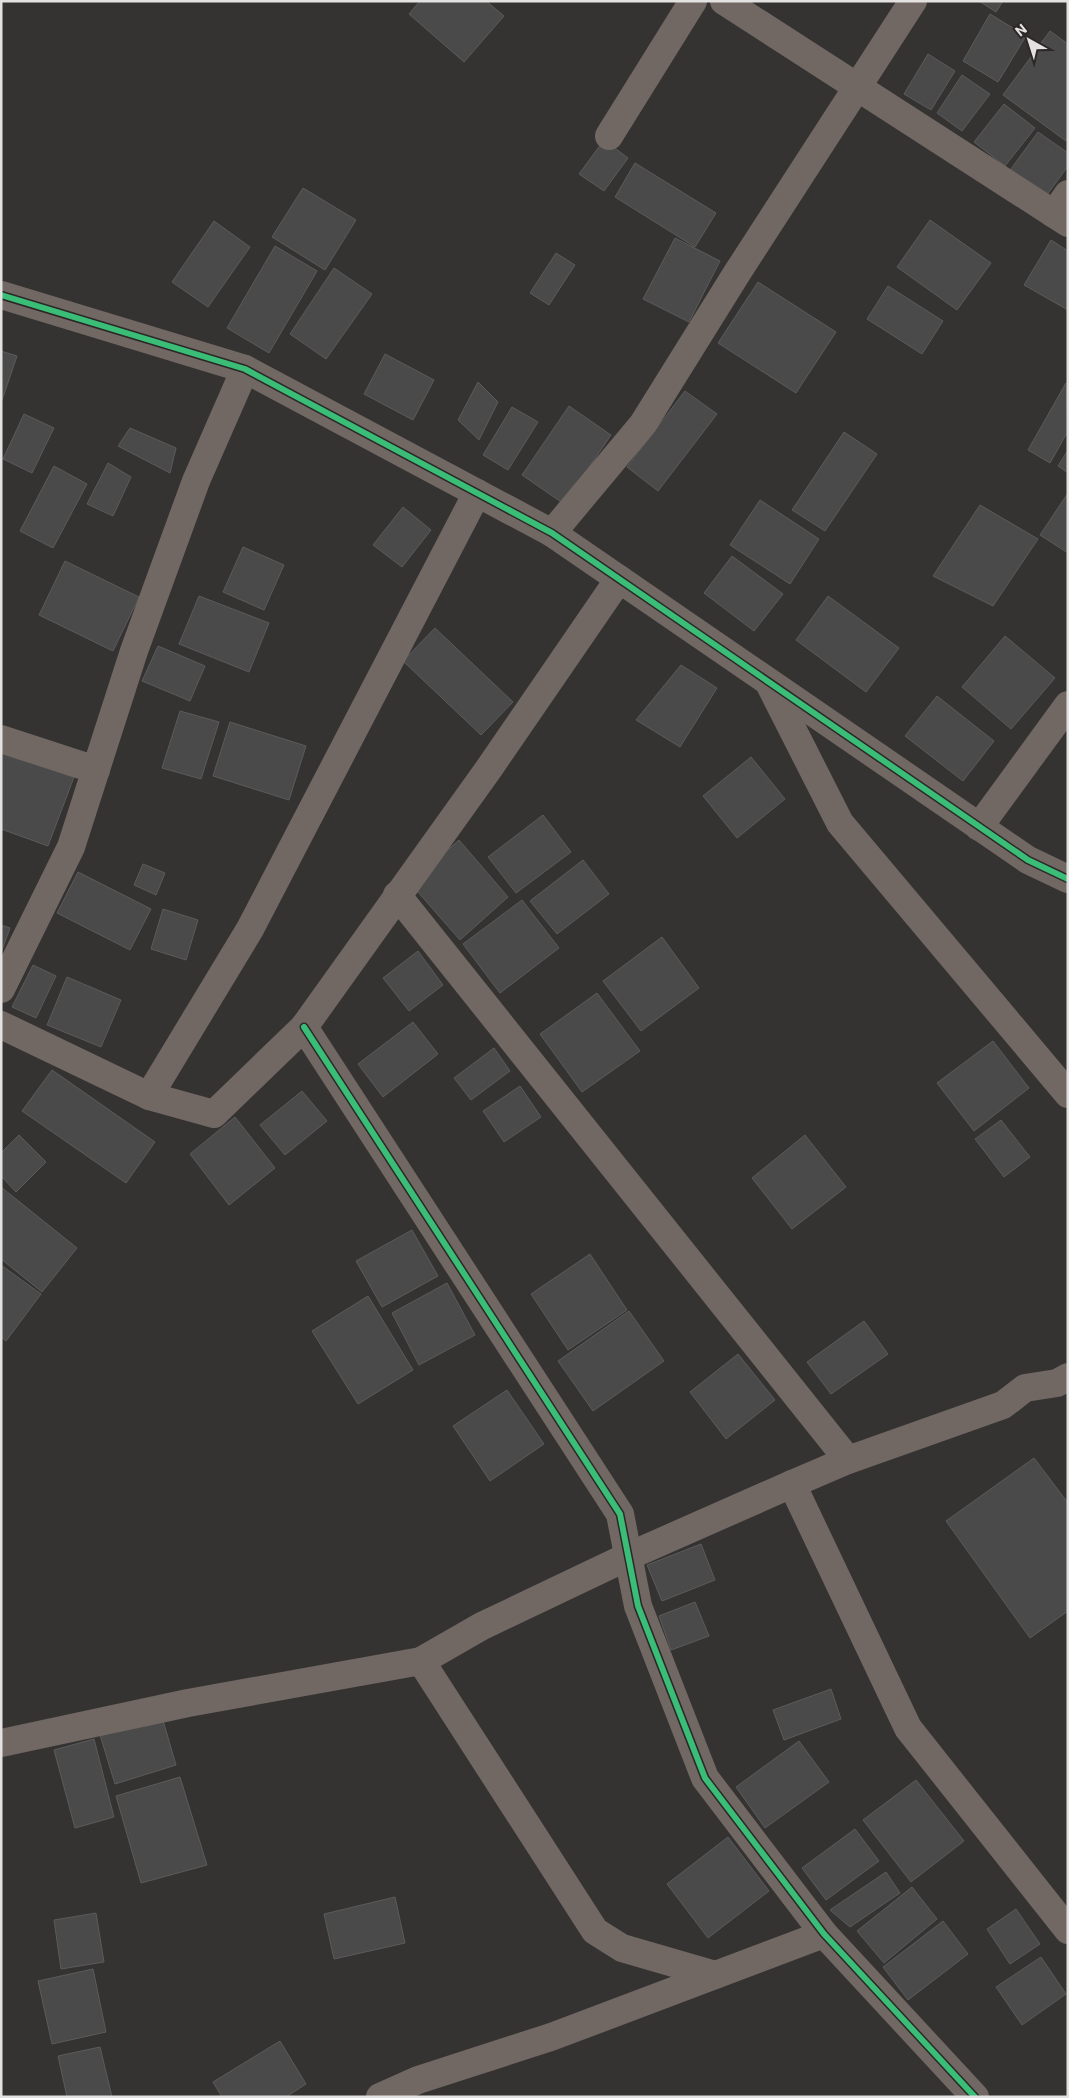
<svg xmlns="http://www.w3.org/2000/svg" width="1069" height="2098" font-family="Roboto,sans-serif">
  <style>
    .building { fill: #4b4a4a; stroke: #5c5b5b }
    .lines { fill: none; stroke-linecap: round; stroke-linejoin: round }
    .street { stroke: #716864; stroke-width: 28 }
    .cycleway-casing { stroke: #2c2827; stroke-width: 9 }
    .cycleway { stroke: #3abd76; stroke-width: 6 }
  </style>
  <rect width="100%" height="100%" fill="#353332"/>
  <g class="building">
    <polygon points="420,1 486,1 504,16 464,62 409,14"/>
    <polygon points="979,1 1003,1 996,12"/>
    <polygon points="990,14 1026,36 998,82 963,61"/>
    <polygon points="1050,31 1068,44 1068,138 1066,141 1003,95"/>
    <polygon points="928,54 955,71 931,110 904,94"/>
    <polygon points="962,75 990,94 962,131 937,113"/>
    <polygon points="1004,104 1035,128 1005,166 974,142"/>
    <polygon points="1038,132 1068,153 1068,166 1044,199 1008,173"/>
    <polygon points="604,140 628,158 604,191 579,174"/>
    <polygon points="635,163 716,213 695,247 615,197"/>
    <polygon points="303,188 356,220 325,270 272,237"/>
    <polygon points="930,220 991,263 957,310 897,267"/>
    <polygon points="214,221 250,247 208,307 172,282"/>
    <polygon points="675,238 720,261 689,322 643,299"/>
    <polygon points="1051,240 1068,251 1068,310 1024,285"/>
    <polygon points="275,246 317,271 269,353 227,328"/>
    <polygon points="556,253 575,265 549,305 530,293"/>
    <polygon points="334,268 372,294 326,359 290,334"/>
    <polygon points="758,282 836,332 796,393 718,343"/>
    <polygon points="888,286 943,321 922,354 867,319"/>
    <polygon points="1,351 17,356 1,403"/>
    <polygon points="385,354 434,380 413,420 364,394"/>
    <polygon points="478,382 498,402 479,440 458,420"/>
    <polygon points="1066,383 1068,431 1050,463 1028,450"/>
    <polygon points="685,391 717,414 658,491 627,467"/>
    <polygon points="569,406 611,435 564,504 522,475"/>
    <polygon points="512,407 538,422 508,470 483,455"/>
    <polygon points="24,414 54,428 32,473 3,459"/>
    <polygon points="130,428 176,448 170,473 118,446"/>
    <polygon points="844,432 877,454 825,531 792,510"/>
    <polygon points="1068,450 1068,473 1058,466"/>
    <polygon points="108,463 131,477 113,516 87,504"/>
    <polygon points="54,466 87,484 53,548 20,531"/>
    <polygon points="1068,493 1068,553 1040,535"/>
    <polygon points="760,500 819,539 790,584 730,545"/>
    <polygon points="980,505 1038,539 993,606 933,576"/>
    <polygon points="403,507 431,530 402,567 373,545"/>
    <polygon points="243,547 284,565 264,610 223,592"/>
    <polygon points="732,556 783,594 754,631 704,593"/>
    <polygon points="65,561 139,597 113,651 39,615"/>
    <polygon points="199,596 269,623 249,672 179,644"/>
    <polygon points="828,596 899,648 866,692 796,640"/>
    <polygon points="435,628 513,702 481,735 403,661"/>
    <polygon points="1005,636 1055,678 1011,729 962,687"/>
    <polygon points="158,646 205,666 190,701 142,681"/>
    <polygon points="681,665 717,688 680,747 636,720"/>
    <polygon points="937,696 994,741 963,781 905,736"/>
    <polygon points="180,711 219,722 201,779 162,768"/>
    <polygon points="230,722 306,746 289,800 213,776"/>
    <polygon points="1,750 74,777 48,846 1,829"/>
    <polygon points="751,757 785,799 737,838 703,796"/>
    <polygon points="543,815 571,852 516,893 488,857"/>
    <polygon points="459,840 508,897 460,940 410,883"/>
    <polygon points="583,860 609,894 557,934 530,901"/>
    <polygon points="143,864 165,873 156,895 134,885"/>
    <polygon points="78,872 151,909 130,950 57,913"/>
    <polygon points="522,900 559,948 500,993 463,944"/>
    <polygon points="163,909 198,920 186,960 151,949"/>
    <polygon points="1,925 10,928 1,953"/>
    <polygon points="662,937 699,988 641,1031 603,981"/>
    <polygon points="418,951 443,985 409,1011 383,978"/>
    <polygon points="33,965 56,976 36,1018 12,1007"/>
    <polygon points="67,977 121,1000 101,1047 47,1025"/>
    <polygon points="597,993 640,1051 582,1092 540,1034"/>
    <polygon points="413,1022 438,1054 383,1097 358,1064"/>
    <polygon points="993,1041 1029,1088 974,1131 937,1083"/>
    <polygon points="494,1048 510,1071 471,1100 454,1078"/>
    <polygon points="52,1070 155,1142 126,1183 22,1111"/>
    <polygon points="520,1086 541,1117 504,1142 483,1111"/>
    <polygon points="302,1091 327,1121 285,1155 260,1125"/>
    <polygon points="235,1117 275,1168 229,1205 190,1154"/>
    <polygon points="1001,1120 1030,1157 1004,1177 975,1139"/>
    <polygon points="19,1135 46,1162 16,1192 1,1176 1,1153"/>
    <polygon points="805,1135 846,1187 792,1229 752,1178"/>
    <polygon points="1,1187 77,1248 42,1292 1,1259"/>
    <polygon points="412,1230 438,1276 382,1307 356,1261"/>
    <polygon points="590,1254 627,1310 568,1350 531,1294"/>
    <polygon points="1,1265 41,1294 6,1341 1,1337"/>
    <polygon points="447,1283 475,1335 419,1365 392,1313"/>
    <polygon points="368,1296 413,1370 358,1404 312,1331"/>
    <polygon points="629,1311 664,1361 593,1411 558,1361"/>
    <polygon points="864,1321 888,1354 831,1394 807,1362"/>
    <polygon points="738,1354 775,1400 726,1439 690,1392"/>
    <polygon points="507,1390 544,1444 490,1481 453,1426"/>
    <polygon points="1034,1458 1068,1503 1068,1611 1030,1638 946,1521"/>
    <polygon points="701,1544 715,1580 662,1601 647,1565"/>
    <polygon points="695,1602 709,1636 671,1650 659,1616"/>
    <polygon points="831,1689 841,1719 784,1740 773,1710"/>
    <polygon points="162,1717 176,1765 115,1784 100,1735"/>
    <polygon points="94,1739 114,1817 75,1828 54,1750"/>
    <polygon points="799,1741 829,1782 765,1828 736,1787"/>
    <polygon points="180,1777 207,1865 141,1883 116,1796"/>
    <polygon points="916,1780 964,1841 911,1882 863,1820"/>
    <polygon points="855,1829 879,1861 826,1900 802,1868"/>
    <polygon points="728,1837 769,1891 708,1938 667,1884"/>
    <polygon points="886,1872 900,1893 850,1927 830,1910"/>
    <polygon points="912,1887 937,1919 884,1963 857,1931"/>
    <polygon points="395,1897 405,1943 334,1959 324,1914"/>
    <polygon points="1016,1909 1040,1944 1010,1964 987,1929"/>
    <polygon points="96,1913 104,1962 61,1969 54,1920"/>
    <polygon points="943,1921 968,1954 908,2000 883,1967"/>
    <polygon points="1041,1957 1066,1994 1022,2025 996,1987"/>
    <polygon points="93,1969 106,2032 52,2044 38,1981"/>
    <polygon points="280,2041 306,2084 286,2097 222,2097 213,2082"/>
    <polygon points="100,2047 112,2097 67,2097 58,2056"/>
  </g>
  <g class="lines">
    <g class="street">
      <polyline points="724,1 1068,223"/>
      <polyline points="609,136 693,1"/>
      <polyline points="1054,214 1068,194"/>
      <polyline points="1,295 245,369 552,533 1028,860 1068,879"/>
      <polyline points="552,533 643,424 737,273 913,1"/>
      <polyline points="770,685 840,823 1068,1094"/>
      <polyline points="1,739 96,770"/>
      <polyline points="979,827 1068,705"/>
      <polyline points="397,895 848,1460"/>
      <polyline points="1,989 71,847 134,651 196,481 245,369"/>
      <polyline points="1,1025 149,1096 214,1114 304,1027 490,767 619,579"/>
      <polyline points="304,1027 620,1514 638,1606 705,1778 824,1934 975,2097"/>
      <polyline points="149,1096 250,929 477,493"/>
      <polyline points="792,1484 908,1728 1068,1930"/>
      <polyline points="421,1661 595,1931 622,1948 715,1975"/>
      <polyline points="1,1743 188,1703 421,1661 482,1626 629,1556 792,1484 848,1460 1003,1405 1025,1388 1057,1383 1068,1377"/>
      <polyline points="380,2097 418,2080 551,2037 824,1934"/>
    </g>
    <g class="cycleway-casing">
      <g id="cycleway">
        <polyline points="1,295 245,369 552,533 1028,860 1068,879"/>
        <polyline points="304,1027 620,1514 638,1606 705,1778 824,1934 975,2097"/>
      </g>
    </g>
    <use href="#cycleway" class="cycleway"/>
  </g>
  <rect width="1069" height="2098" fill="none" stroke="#e4e2e1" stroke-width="5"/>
  <g transform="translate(1029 40) rotate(321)" stroke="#2c2827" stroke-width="4" paint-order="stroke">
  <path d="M0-4L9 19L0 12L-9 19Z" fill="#e4e2e1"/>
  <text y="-8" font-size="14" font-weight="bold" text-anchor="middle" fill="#e4e2e1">N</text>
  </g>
</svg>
